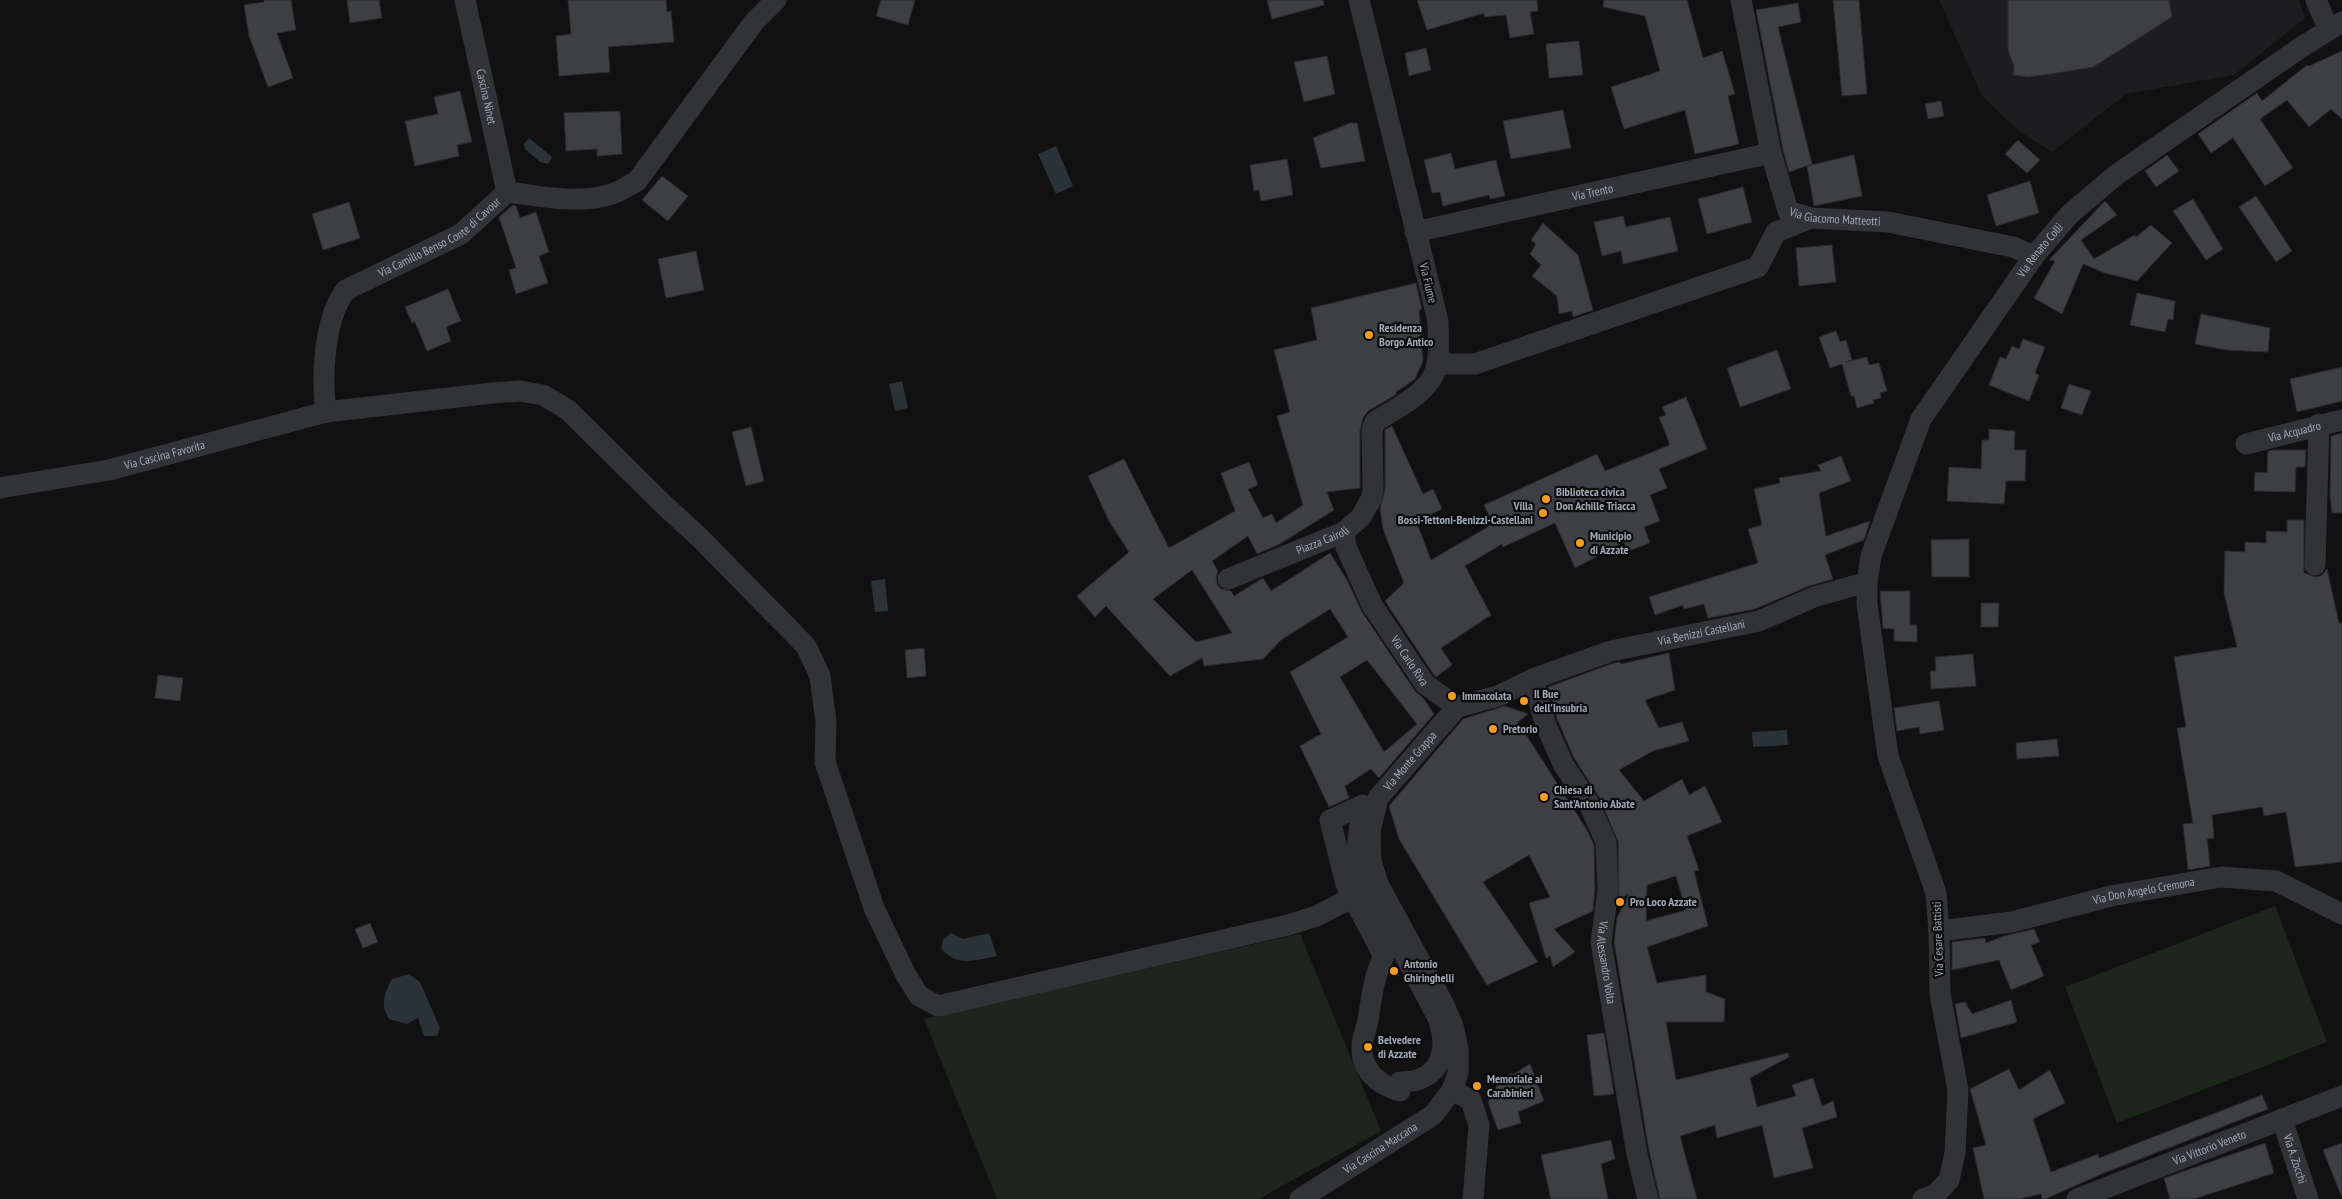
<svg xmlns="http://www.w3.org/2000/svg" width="2342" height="1199" font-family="'PT Sans Narrow',sans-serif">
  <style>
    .built { fill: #1d1d1f }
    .green { fill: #1d251d }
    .water { fill: #293338 }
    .building { fill: #3d3f42; stroke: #2b2b2f; fill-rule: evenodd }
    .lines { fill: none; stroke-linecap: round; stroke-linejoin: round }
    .minor { stroke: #323337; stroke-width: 21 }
    .poi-dot { fill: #f79b25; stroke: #0c0c0d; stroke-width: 2 }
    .labels { text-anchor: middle; stroke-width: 4.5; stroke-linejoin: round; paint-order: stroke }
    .street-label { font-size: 12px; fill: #a2a9b4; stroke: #0c0c0d }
    .poi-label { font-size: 12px; font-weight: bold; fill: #a2a9b4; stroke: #0c0c0d; text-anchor: start }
  </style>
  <rect width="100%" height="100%" fill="#111112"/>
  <polygon class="built" points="1939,0 2299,0 2305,18 2234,75 2126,94 2052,152 2019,131 1982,96"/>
  <g class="green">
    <polygon points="2275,906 2327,1042 2117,1123 2065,987"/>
    <polygon points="1300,934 1381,1131 1259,1199 997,1199 924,1019"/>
  </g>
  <g class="water">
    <polygon points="529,138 552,157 548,164 540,162 525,149 524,144"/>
    <polygon points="1056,146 1073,186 1056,194 1038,154"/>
    <polygon points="902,381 908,408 895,411 889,384"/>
    <polygon points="885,579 888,611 875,612 871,581"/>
    <polygon points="1787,730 1788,745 1753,747 1752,732"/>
    <path d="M951 933 963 939 989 933 997 956C974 960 957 968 941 948L943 940Z"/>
    <path d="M409 974 420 982 440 1028 437 1036H424L418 1018 407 1024 389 1019C380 1005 384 993 392 979Z"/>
  </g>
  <g class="building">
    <polygon points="264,0 291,0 296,30 277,33 293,78 268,87 249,36 244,5 264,2"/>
    <polygon points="347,0 379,0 382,18 350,23"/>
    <polygon points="568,0 666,0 667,12 671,11 674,42 608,47 610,72 559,76 556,36 571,34"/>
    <polygon points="881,0 915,0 908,25 876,16"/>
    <polygon points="1267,0 1323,0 1324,5 1272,19"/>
    <polygon points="1417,0 1537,0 1538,11 1530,12 1534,34 1510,38 1506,15 1484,17 1484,13 1427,30"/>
    <polygon points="1604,0 1687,0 1703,58 1722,51 1735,94 1728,96 1739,144 1695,154 1685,110 1624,129 1611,87 1660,71 1645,16 1603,7"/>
    <polygon points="1833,0 1859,0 1867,94 1842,96"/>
    <polygon points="2008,0 2169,0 2172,17 2093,67 2051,74 2028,77 2013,75 2014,66 2008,50"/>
    <polygon points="1798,3 1801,22 1778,27 1812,164 1789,172 1783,150 1756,10"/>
    <polygon points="1579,41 1583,75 1549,78 1546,44"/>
    <polygon points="1426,48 1431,70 1409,76 1405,53"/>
    <polygon points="2342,51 2342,119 2331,109 2309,127 2287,100 2260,119 2293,168 2265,186 2233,138 2211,153 2198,134 2257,93 2262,101 2307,65 2309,66"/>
    <polygon points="1327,56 1335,94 1304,102 1294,62"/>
    <polygon points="460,91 472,142 457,145 459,156 415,166 405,121 438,114 434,97"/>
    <polygon points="1941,101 1944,116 1928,119 1925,104"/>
    <polygon points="1563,110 1571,148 1511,159 1503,121"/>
    <polygon points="620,111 622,154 597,156 597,149 566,151 564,113"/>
    <polygon points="1350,123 1357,123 1365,161 1321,168 1313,138"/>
    <polygon points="2018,140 2040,160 2027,173 2005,154"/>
    <polygon points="1451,153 1455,169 1496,160 1505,196 1490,199 1489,195 1443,206 1440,192 1432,193 1424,160"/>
    <polygon points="1854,155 1862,196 1814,206 1807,166"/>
    <polygon points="2167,155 2179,171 2156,187 2145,171"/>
    <polygon points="1287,159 1293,195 1261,201 1259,190 1254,191 1250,165"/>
    <polygon points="662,176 688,196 668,221 642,200"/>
    <polygon points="2030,181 2039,213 1996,226 1987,195"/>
    <polygon points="1743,187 1752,222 1707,234 1698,199"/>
    <polygon points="2256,196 2292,251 2276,262 2239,207"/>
    <polygon points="2193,199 2223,249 2206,260 2173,211"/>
    <polygon points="2105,201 2117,215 2081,240 2094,259 2135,235 2136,237 2151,225 2172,243 2137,281 2105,273 2083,264 2062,314 2034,298 2055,261 2049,260"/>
    <polygon points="349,202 360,238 323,250 312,214"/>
    <polygon points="513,205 516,206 520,218 536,212 549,252 539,256 548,283 516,294 509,270 516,268 499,217"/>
    <polygon points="1623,216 1626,227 1670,217 1678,251 1623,264 1621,251 1602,256 1594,222"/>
    <polygon points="1543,223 1578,255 1593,310 1573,317 1572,311 1559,314 1557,296 1532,276 1541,265 1530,254 1536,244 1531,240"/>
    <polygon points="1832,245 1836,282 1799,286 1796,248"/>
    <polygon points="696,251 704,290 666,298 658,259"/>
    <path d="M1416 283 1422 309 1419 310 1423 361 1415 379 1396 392 1397 394 1368 411 1363 418 1360 430V488L1327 492 1334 510 1278 545 1257 554 1248 536 1212 561 1218 571 1216 578 1217 584 1221 589 1231 591 1234 596 1263 578 1271 591 1330 553 1347 580 1362 612 1415 691 1424 699 1434 714 1379 778 1371 769 1345 786 1349 798 1329 807 1300 746 1321 734 1290 672 1348 637 1330 609 1281 640 1263 659 1204 666 1202 658 1170 676 1106 606 1095 617 1077 596 1129 552 1109 521 1088 476 1124 459 1169 548 1235 511 1221 473 1249 462 1258 485 1248 489 1263 518 1272 514 1276 523 1303 505 1277 416 1290 412 1274 350 1317 340 1311 308ZM1192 570 1232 633 1196 642 1153 599ZM1367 660 1417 724 1384 752 1340 677Z"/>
    <polygon points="448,289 461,321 446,327 451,341 427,351 415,322 412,323 405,307"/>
    <polygon points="2137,293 2175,301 2173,320 2168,319 2165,332 2130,325"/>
    <polygon points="2201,314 2270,328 2268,352 2226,350 2195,344"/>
    <polygon points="1836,331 1840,342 1846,340 1852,360 1846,362 1867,357 1869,365 1879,363 1887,391 1880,393 1881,398 1873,400 1874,403 1857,408 1854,396 1851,396 1842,364 1830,368 1819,337"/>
    <polygon points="2023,339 2045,347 2035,373 2039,375 2029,401 1989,385 2000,357 2006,359 2012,346 2019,349"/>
    <polygon points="1777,350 1791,389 1740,407 1727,368"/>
    <polygon points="2342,367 2342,401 2297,412 2290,379"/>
    <polygon points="2069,384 2091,391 2082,415 2061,408"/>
    <polygon points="1686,397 1707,449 1659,469 1667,488 1650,495 1660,521 1644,527 1650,543 1628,551 1624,542 1575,568 1555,523 1503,547 1502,544 1465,566 1491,615 1441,648 1452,665 1436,677 1434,675 1385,601 1404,583 1383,529 1380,508 1385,489 1385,430 1392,426 1423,494 1433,489 1442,509 1416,521 1431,560 1493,524 1484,505 1597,454 1605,471 1670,445 1659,417 1666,415 1662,407"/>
    <polygon points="751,427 764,481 746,486 732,432"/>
    <polygon points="1989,429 2015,431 2014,450 2026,450 2025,481 2006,481 2004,504 1947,501 1949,467 1981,469 1982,440 1989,440"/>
    <polygon points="2342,433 2342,513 2332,513 2330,495 2331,436"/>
    <polygon points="2274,450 2306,450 2305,467 2296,467 2295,492 2254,491 2255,472 2267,473 2268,451"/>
    <polygon points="1841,456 1851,481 1819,493 1826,536 1870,521 1864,540 1825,555 1833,579 1809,586 1755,609 1708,618 1704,604 1684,609 1683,605 1655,615 1649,597 1758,563 1748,529 1762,525 1754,489 1780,483 1779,478 1821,471 1818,465"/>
    <polygon points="2287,520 2304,520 2304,573 2315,577 2321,576 2327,569 2339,623 2342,623 2342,862 2295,867 2286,812 2264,816 2262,807 2212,815 2214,838 2207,839 2210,866 2188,870 2183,824 2193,823 2177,728 2186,727 2174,657 2237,647 2224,593 2225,551 2245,552 2245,542 2266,543 2266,531 2287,532"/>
    <polygon points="1969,539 1969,577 1932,577 1931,540"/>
    <polygon points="1880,591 1910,591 1910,625 1917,625 1917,642 1894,641 1894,629 1883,628"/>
    <polygon points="1981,603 1999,603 1998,627 1981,627"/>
    <polygon points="924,648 926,676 907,678 905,650"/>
    <path d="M1669 653 1675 690 1645 700 1659 728 1682 722 1689 741 1653 751 1619 770 1644 801 1682 779 1689 795 1705 786 1722 822 1687 836 1699 870 1694 871 1708 926 1647 947 1657 983 1706 975V992L1725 999 1724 1022H1666L1676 1080 1788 1053 1789 1057 1750 1078 1757 1107 1796 1096 1792 1085 1813 1078 1822 1106 1833 1101 1837 1117 1802 1128 1813 1168 1774 1178 1762 1125 1717 1138 1715 1125 1680 1136 1697 1199H1660L1649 1151 1614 942 1617 918 1629 894 1619 899 1618 841 1599 797 1574 758 1557 719 1548 687 1614 663 1620 662 1621 664ZM1676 876 1686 910 1646 921 1647 885Z"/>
    <polygon points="1973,654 1976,686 1931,689 1930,671 1936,671 1935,657"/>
    <polygon points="158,675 183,678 180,701 155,698"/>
    <polygon points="1939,701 1944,730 1920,734 1919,727 1897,731 1894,708"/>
    <polygon points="1505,706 1528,714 1518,722 1587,830 1594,845 1595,889 1593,911 1554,929 1575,952 1553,967 1550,956 1546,958 1529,903 1550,897 1529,855 1483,882 1538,962 1487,985 1399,839 1389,806 1463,719"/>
    <polygon points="2057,739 2059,756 2017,759 2016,743"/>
    <polygon points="370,923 378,942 363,948 355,929"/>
    <polygon points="2034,929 2040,942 2031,945 2044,976 2011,990 1999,960 1952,970 1952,942 1985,938 1986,943 2004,936"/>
    <polygon points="2011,1000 2017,1022 1961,1038 1955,1004 1965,1002 1972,1014"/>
    <polygon points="1604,1033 1614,1094 1594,1096 1587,1035"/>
    <polygon points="1530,1064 1544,1101 1518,1112 1521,1123 1498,1130 1488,1102 1498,1084 1511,1073 1512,1075"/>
    <polygon points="2009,1069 2019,1090 2050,1070 2065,1103 2033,1119 2051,1172 2098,1154 2099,1158 2262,1095 2268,1109 2104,1173 2045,1199 2042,1199 2041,1194 2019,1199 1984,1199 1973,1148 1986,1145 1970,1089"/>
    <polygon points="1611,1140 1615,1159 1601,1164 1608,1199 1551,1199 1541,1155"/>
    <polygon points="2265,1143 2274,1173 2194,1199 2170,1199 2164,1178"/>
    <polygon points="2342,1143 2342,1195 2341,1195 2323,1150"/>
  </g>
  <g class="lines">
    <g class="minor">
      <path id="s1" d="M465 0 507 192"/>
      <path id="s2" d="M1741 0 1771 153 1788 211 1811 218 1888 222 2013 247 2034 256"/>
      <polyline points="2316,0 2329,30"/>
      <path id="s3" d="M1415 232 1771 153"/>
      <polyline points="1438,364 1475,364 1758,267 1776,232 1811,218"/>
      <path id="s4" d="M326 412C321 378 324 317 346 290L461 234 507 192C542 196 584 206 617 192 624 189 631 184 637 181L754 22 776 0"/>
      <path id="s5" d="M2246 444 2342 420"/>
      <path id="s6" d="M0 488 109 470 326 412 492 393 520 391 543 395 568 410 662 503 700 538 806 646 820 676 826 722 825 762 874 908 906 975 919 996 938 1006 1288 925 1317 916 1378 884"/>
      <path id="s7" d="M1344 532 1346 547 1372 605 1425 684 1457 707"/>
      <polyline points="2315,565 2319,424"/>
      <path id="s8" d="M1228 579 1344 532 1361 517 1371 499 1373 489 1372 430 1375 422C1397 407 1432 393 1437 364 1440 351 1438 335 1438 321L1359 0"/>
      <path id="s9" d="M1533 679 1545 723 1563 764 1588 802 1606 842 1608 890 1601 942 1637 1154 1648 1199"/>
      <path d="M1363 805C1359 837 1353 846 1364 878L1438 1018C1450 1052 1440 1082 1400 1082V1091C1379 1085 1361 1071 1362 1047 1362 1037 1367 1029 1368 1020 1372 997 1373 978 1384 956L1346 884 1330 820Z"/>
      <path id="s10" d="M1939 931 2012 922 2111 896 2221 877 2276 881 2342 914"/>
      <polyline points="1452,1090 1471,1100 1479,1125 1473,1199"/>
      <path id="s11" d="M2282 1119 2308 1199"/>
      <path id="s12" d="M1300 1199 1433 1115 1452 1090 1458 1073V1049L1453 1026 1444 1005 1378 884 1371 861 1370 831 1378 798 1457 707 1498 696 1533 679 1611 651 1759 621 1814 597 1867 582"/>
      <path id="s13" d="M1923 1199 1935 1195 1949 1180 1955 1153 1958 1090 1940 994 1939 931 1936 893 1888 756 1867 604V582L1871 556 1921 419 2034 256 2070 214 2116 175 2300 48 2342 22"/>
      <path id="s14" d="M2077 1199 2342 1096"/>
    </g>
  </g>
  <g class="poi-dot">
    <circle cx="1369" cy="335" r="5"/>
    <circle cx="1546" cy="499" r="5"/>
    <circle cx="1543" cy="513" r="5"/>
    <circle cx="1580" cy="543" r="5"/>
    <circle cx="1452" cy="696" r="5"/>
    <circle cx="1524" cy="701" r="5"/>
    <circle cx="1493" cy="729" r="5"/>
    <circle cx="1544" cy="797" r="5"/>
    <circle cx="1620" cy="902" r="5"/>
    <circle cx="1394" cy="971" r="5"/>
    <circle cx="1368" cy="1047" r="5"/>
    <circle cx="1477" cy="1086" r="5"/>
  </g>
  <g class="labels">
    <g class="street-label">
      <text dy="4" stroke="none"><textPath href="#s1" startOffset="99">Cascina Ninet</textPath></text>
      <text dy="4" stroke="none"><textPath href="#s3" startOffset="182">Via Trento</textPath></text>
      <text dy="4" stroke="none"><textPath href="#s2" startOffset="264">Via Giacomo Matteotti</textPath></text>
      <text dy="4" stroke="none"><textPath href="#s4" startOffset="234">Via Camillo Benso Conte di Cavour</textPath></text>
      <text dy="4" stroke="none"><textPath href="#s13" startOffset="1022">Via Renato Colli</textPath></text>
      <text transform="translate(1428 283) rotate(76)" y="4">Via Fiume</text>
      <text dy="4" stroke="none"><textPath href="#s5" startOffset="50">Via Acquadro</textPath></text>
      <text dy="4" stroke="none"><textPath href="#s6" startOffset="168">Via Cascina Favorita</textPath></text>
      <text dy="4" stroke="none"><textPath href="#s8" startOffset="102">Piazza Cairoli</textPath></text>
      <text dy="4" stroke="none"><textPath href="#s12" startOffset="880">Via Benizzi Castellani</textPath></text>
      <text dy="4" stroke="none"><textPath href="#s7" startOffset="146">Via Carlo Riva</textPath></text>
      <text dy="4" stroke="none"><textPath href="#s12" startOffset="552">Via Monte Grappa</textPath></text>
      <text dy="4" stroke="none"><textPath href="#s10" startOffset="209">Via Don Angelo Cremona</textPath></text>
      <text transform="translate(1938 939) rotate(-92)" y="4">Via Cesare Battisti</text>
      <text dy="4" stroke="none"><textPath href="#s9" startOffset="301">Via Alessandro Volta</textPath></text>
      <text dy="4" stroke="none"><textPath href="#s14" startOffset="142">Via Vittorio Veneto</textPath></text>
      <text dy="4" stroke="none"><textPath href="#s12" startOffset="95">Via Cascina Maccana</textPath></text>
      <text dy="4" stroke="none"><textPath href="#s11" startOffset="42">Via A. Zocchi</textPath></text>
    </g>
    <g class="poi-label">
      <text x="1379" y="332">Residenza<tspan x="1379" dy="14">Borgo Antico</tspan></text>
      <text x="1556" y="496">Biblioteca civica<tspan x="1556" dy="14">Don Achille Triacca</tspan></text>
      <text x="1533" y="510" text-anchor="end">Villa<tspan x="1533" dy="14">Bossi-Tettoni-Benizzi-Castellani</tspan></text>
      <text x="1590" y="540">Municipio<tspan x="1590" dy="14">di Azzate</tspan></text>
      <text x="1534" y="698">Il Bue<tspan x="1534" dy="14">dell'Insubria</tspan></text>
      <text x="1462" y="700">Immacolata</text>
      <text x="1503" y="733">Pretorio</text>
      <text x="1554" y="794">Chiesa di<tspan x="1554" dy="14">Sant'Antonio Abate</tspan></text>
      <text x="1630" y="906">Pro Loco Azzate</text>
      <text x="1404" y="968">Antonio<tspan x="1404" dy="14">Ghiringhelli</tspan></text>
      <text x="1378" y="1044">Belvedere<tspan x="1378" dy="14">di Azzate</tspan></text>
      <text x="1487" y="1083">Memoriale ai<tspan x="1487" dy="14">Carabinieri</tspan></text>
    </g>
  </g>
</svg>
